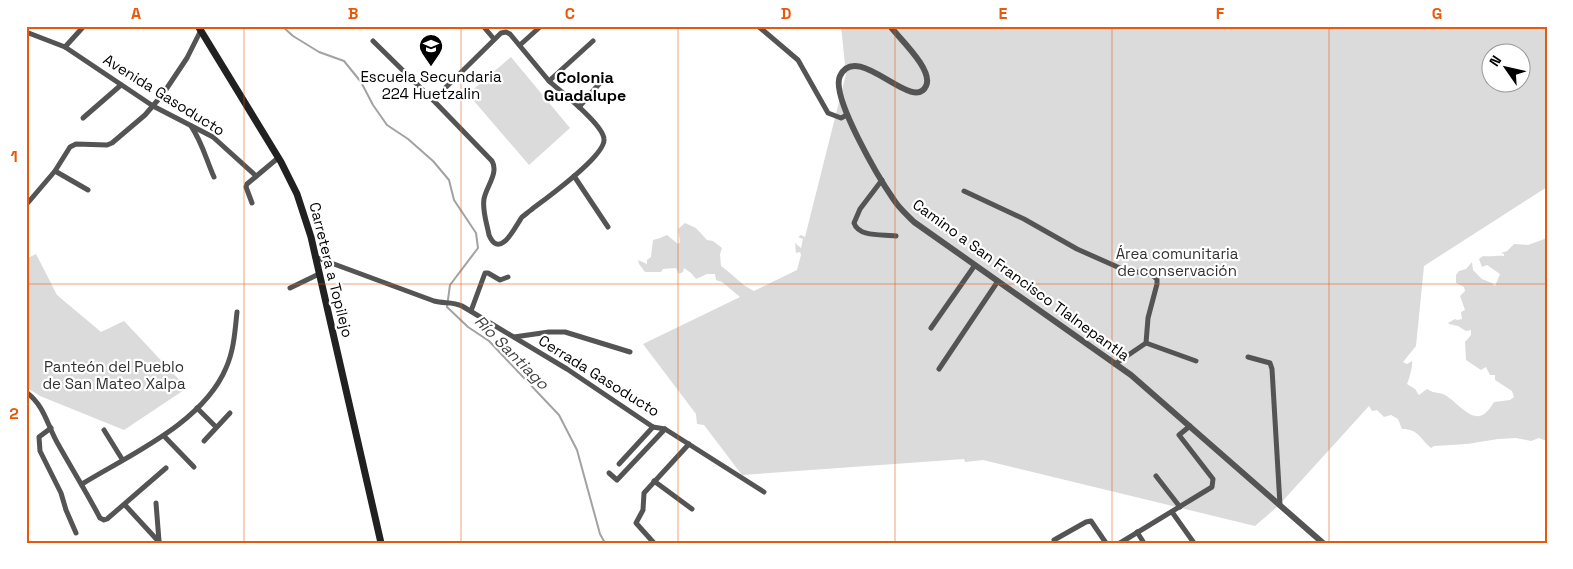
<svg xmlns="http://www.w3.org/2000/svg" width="1573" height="569" font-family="'Space Grotesk',sans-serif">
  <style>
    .green { fill: #dbdbdb; fill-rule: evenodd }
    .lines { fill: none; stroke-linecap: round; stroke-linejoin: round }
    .stream { stroke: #a2a2a2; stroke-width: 2 }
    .minor { stroke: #545454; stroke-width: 5 }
    .tertiary { stroke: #545454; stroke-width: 6 }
    .secondary { stroke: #212121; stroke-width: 7 }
    .grid { fill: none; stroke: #e8590c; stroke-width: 1; stroke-opacity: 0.55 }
    .labels { text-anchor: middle; stroke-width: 4.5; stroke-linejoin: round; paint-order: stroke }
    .poi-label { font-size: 15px; fill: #000; stroke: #fff }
    .street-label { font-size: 15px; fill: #000; stroke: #fff }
    .park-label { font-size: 15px; fill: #323232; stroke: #fff }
    .neighbourhood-label { font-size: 16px; font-weight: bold; fill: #000; stroke: #fff }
    .water-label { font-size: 16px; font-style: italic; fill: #434343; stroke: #fff }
    .neatline { fill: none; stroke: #e8590c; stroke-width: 2 }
    .grid-label { font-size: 16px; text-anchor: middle; font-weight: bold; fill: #e8590c }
  </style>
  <rect width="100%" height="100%" fill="#fff"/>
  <g class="green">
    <path d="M841 26H1547V187L1424 266 1416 346 1403 362 1407 364 1412 361C1413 366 1409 379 1407 384L1415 389 1419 395 1427 389C1435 394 1439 392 1445 395 1464 407 1477 432 1494 402L1510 400 1514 397 1512 391 1495 380V375H1490L1486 367 1481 370 1466 360 1465 342 1471 335V330L1466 331 1458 326 1449 324 1448 323 1455 319 1457 320 1462 319 1461 312 1465 310 1460 296 1465 291 1464 287 1456 283V275L1459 271 1466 269 1472 262 1473 270 1482 279 1492 283 1495 286 1500 274 1487 265 1482 267 1479 259 1483 256C1490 257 1501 255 1504 256V254L1501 253 1507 251 1514 244 1528 245 1547 238V293L1545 295 1547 298V441L1539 438 1531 441 1516 438 1498 439 1467 444 1434 446 1431 448C1420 439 1419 429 1402 429L1398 419 1391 415 1384 417 1377 410 1372 411 1369 406 1279 505 1255 526 983 460 965 462 964 459 742 475 704 425 697 424 696 414 643 344 740 297 722 282 716 280 715 274H707L696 279 691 273 684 268 683 272 679 274 676 268 663 269 661 272H645L639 264 638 260 647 264V260L651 257 653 240C658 239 662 237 667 235L678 244 680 242 678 229 685 223 696 228 707 240 713 241 722 248 720 254 721 266C733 274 741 285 754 291L797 270 801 255 800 252 796 253 795 243 801 248 803 239 798 237 801 235 805 237 846 74ZM1490 52H1520V82H1490Z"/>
    <polygon points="511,57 570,128 529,165 468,94"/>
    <polygon points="36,254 57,295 101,332 124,321 187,388 124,430 40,396 26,387 26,259"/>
  </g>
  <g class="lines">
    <polyline class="stream" points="282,26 293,36 319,52 344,61 361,82 373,105 387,125 408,139 433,161 449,180 454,200 476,233 478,248 450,285 447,307 468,327 489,341 559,415 577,450 600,534 605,543"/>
    <g class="minor">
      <polyline points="483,26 494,39"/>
      <polyline points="758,26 798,60 828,113 841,118 847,115"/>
      <polyline points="26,32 65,47 153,106 213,137 256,176"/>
      <path d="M373 41 433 100 492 161C499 173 486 187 484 199 482 210 487 224 489 235 500 261 516 225 522 217 525 215 528 212 531 210 545 199 606 156 604 139 603 124 561 92 549 81"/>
      <polyline points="520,45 541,26"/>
      <polyline points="65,47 84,26"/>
      <polyline points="433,100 501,33 506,32 510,34 549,81 593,41"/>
      <polyline points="579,107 606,76"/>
      <polyline points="83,118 121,85"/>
      <path d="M191 126C202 142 206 159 214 177"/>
      <polyline points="55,171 88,190"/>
      <polyline points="574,176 608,227"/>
      <path d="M882 180 860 209 854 223C859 238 884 234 896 236"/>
      <polyline points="964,191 1024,219 1077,249 1122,269 1152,275 1157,279 1157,284 1148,318 1146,343 1115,364"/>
      <polyline points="252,203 246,187 247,184 278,158"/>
      <polyline points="26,205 55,171 70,147 76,144 107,145 112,143 145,115 163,94 187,58 203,26"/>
      <path d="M315 257 434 301C444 304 452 301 462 306L567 369 653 427 665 429 764 492"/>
      <polyline points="290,288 319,274"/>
      <polyline points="471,311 485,273 488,273 500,280 508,277"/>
      <polyline points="931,328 975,265"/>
      <polyline points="514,337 549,332 565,332 630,352"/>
      <polyline points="1146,343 1196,361"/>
      <polyline points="1248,357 1270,363 1272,369 1280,505"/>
      <polyline points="939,369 998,281"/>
      <path d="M26 392C45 406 47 425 58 444 72 469 87 493 100 518L104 520 107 519 166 468"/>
      <polyline points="197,408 216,427"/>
      <polyline points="51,428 39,437 40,451 61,493 66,510 76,533"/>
      <polyline points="104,430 122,459"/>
      <polyline points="164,436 194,467"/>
      <polyline points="204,441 230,413"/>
      <polyline points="619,464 653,427"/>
      <polyline points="609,473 617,480 665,429"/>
      <polyline points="1156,476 1180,507"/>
      <polyline points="654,481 692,509"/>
      <path d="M82 484C129 455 203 423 226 368 234 350 235 331 237 312"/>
      <polyline points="156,503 159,541"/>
      <polyline points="125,505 160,543"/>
      <polyline points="1172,512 1194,543"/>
      <polyline points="1137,532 1144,543"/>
      <polyline points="1054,540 1086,522 1091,521 1106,543"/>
      <polyline points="654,543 636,523 643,510 644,493 689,444"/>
      <polyline points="1120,543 1212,487 1213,479 1179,435 1190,426"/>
    </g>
    <path class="tertiary" d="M890 26C899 38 934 70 926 86 913 114 857 40 840 76 830 96 880 180 894 200 899 208 907 215 914 222L1131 375 1323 543"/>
    <polyline class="secondary" points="198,26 281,162 297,194 311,237 381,543"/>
  </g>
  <path class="grid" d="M244 26V543M461 26V543M678 26V543M895 26V543M1112 26V543M1329 26V543M26 284H1547"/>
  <defs>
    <g id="school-pin" transform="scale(1.25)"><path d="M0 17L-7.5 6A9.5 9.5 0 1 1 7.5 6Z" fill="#000" stroke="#fff"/><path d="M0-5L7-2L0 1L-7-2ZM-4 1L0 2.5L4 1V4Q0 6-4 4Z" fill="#fff"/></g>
  </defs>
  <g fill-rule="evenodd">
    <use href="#school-pin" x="431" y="46"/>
  </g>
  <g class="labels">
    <g class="poi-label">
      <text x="431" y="82">Escuela Secundaria<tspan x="431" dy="17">224 Huetzalin</tspan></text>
    </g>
    <g class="street-label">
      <text transform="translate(164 95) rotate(32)" y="5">Avenida Gasoducto</text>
      <text transform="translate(331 270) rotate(76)" y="5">Carretera a Topilejo</text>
      <text transform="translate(1021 280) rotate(36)" y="5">Camino a San Francisco Tlalnepantla</text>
      <text transform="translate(599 376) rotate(32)" y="5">Cerrada Gasoducto</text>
    </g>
    <g class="park-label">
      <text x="1177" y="259">Área comunitaria<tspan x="1177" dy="17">de conservación</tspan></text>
      <text x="114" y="372">Panteón del Pueblo<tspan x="114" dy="17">de San Mateo Xalpa</tspan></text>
    </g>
    <g class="neighbourhood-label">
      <text x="585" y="83">Colonia<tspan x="585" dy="18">Guadalupe</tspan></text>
    </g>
    <g class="water-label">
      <text transform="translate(512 352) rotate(45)" y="6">Río Santiago</text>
    </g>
  </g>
  <rect width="1573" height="569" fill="none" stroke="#ffffff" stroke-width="55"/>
  <g transform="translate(1506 68) rotate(304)"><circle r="24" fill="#ffffff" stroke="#999999"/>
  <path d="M0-4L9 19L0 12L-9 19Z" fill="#000000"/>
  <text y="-8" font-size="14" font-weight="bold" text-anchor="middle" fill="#000000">N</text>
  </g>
  <rect x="28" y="28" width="1518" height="514" class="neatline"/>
  <g class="grid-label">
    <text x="136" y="19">A</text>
    <text x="353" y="19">B</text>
    <text x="570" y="19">C</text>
    <text x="786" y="19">D</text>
    <text x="1003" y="19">E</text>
    <text x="1220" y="19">F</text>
    <text x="1437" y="19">G</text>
    <text x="14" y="162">1</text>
    <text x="14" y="419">2</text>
  </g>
</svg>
